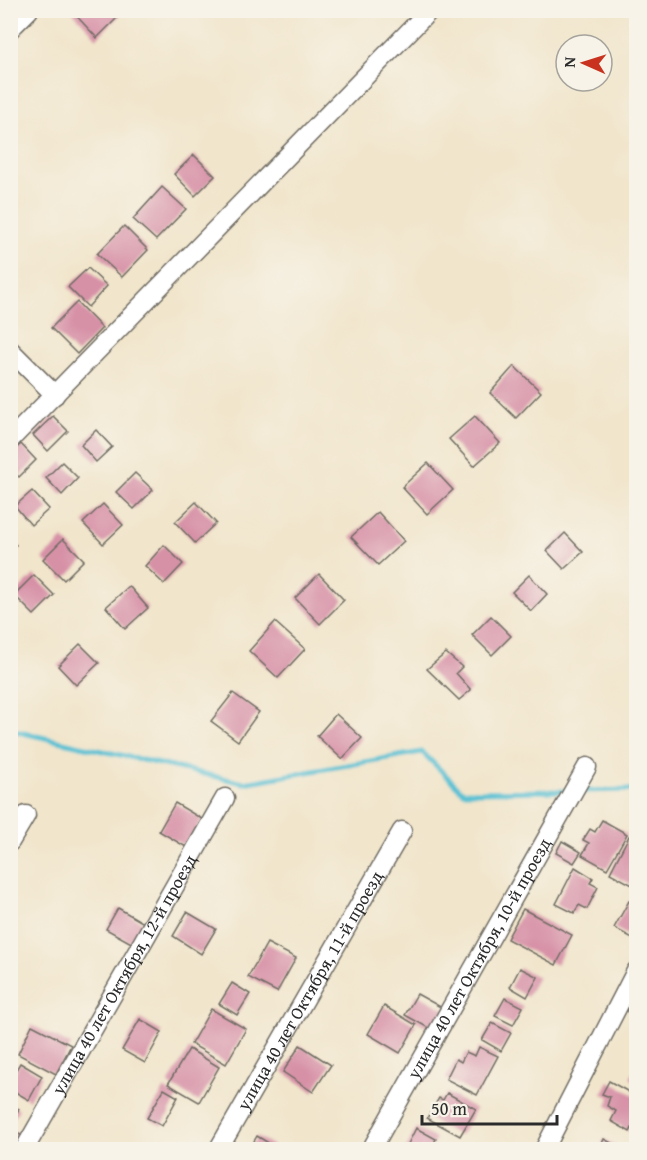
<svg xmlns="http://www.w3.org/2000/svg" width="647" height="1160" font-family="'Gentium Book Plus',serif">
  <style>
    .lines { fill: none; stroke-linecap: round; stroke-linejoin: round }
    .stream { stroke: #57c0d3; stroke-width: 5 }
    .building { fill: #d791a7 }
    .minor-casing { stroke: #706c63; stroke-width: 21 }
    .minor { stroke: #fff; stroke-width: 18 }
    .labels { text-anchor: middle; stroke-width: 6; stroke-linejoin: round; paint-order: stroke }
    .street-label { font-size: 18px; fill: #2b2b2b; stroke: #f7f3e8 }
  </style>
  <rect width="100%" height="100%" fill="#f7f3e8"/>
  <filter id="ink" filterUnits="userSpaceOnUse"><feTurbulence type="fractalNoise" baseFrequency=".0167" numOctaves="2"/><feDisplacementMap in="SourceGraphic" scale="12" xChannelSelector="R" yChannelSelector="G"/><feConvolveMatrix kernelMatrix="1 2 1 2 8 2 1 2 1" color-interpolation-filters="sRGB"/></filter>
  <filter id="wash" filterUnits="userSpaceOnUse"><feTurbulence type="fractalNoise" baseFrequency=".008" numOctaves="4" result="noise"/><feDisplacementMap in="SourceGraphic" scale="24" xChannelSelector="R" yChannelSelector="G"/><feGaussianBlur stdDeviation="1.35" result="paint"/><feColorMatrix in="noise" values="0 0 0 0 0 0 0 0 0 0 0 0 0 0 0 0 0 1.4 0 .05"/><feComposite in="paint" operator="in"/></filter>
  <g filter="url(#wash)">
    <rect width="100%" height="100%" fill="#f1e5cb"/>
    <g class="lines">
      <g class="stream">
        <polyline points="10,730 244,783 422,752 463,792 569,791"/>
        <polyline points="578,791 636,790"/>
      </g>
    </g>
    <g id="blocks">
      <g class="building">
        <polygon points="71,10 125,10 97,38"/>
        <polygon points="194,155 215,176 195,196 174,174"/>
        <polygon points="162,187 186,209 156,240 133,219"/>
        <polygon points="124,226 148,250 122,277 97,254"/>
        <polygon points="88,268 107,286 88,307 68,287"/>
        <polygon points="77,302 102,328 77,354 51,328"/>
        <polygon points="514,366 541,392 516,418 490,393"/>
        <polygon points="53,416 68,431 48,451 33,435"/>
        <polygon points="475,416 500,443 474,466 449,439"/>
        <polygon points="96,430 112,447 96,462 81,445"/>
        <polygon points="21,444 36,460 19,477 10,469 10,454"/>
        <polygon points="62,462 78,478 62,495 46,478"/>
        <polygon points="428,463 453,490 427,514 402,487"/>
        <polygon points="135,473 153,490 134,509 116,492"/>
        <polygon points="32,491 49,509 31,525 15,506"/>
        <polygon points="196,502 216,523 195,543 175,522"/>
        <polygon points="103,504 123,525 103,544 83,523"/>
        <polygon points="378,512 404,541 378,565 351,537"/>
        <polygon points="565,533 583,552 564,569 547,551"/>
        <polygon points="10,539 16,545 10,550"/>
        <polygon points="63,539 84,560 64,580 43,559"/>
        <polygon points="164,545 183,564 164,584 145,566"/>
        <polygon points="319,574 344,600 320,624 295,598"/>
        <polygon points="34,575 54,595 34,615 14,595"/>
        <polygon points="529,575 547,594 531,611 512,592"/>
        <polygon points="129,586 148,608 125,629 106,607"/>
        <polygon points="491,616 511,636 492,655 472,635"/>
        <polygon points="275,622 305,649 278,678 249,651"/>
        <polygon points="10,624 17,631 10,638"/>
        <polygon points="80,644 99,663 76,685 58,666"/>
        <polygon points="446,653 462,667 456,673 471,690 459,700 427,669"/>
        <polygon points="233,693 259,712 238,741 211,721"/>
        <polygon points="336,714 362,738 342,759 317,736"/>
        <polygon points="175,803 202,819 186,847 159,831"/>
        <polygon points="602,820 627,834 607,869 582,855 589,843 583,840 590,829 595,832"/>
        <polygon points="629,836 636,840 636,887 610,873"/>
        <polygon points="562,841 581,852 574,863 556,853"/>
        <polygon points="575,867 593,878 590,883 598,887 587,909 579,905 574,913 556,904"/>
        <polygon points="629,901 636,905 636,940 614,928"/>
        <polygon points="118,908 144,923 133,944 106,929"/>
        <polygon points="523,909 572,935 556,965 507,939"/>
        <polygon points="187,912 216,929 201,954 173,936"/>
        <polygon points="267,943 296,958 277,992 248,977"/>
        <polygon points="520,968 538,977 527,997 510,987"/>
        <polygon points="232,983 250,994 237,1015 219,1004"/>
        <polygon points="417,994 446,1010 434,1031 405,1015"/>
        <polygon points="505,998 523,1007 513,1025 495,1016"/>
        <polygon points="384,1006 416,1025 400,1053 368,1034"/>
        <polygon points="211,1009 246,1029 226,1064 191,1044"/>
        <polygon points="140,1019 162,1032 145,1063 122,1050"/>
        <polygon points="492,1023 511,1033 501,1051 482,1040"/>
        <polygon points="32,1025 71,1045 56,1074 18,1054"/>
        <polygon points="300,1045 331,1065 313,1092 283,1072"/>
        <polygon points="479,1047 498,1056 477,1095 446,1079 456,1059 461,1062 466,1052 475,1056"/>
        <polygon points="189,1049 219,1067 199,1102 168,1084"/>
        <polygon points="20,1063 42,1076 29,1100 10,1089 10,1080"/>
        <polygon points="636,1067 636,1082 630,1078"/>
        <polygon points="609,1081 636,1096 636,1120 630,1132 611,1121 616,1111 607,1106 610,1097 602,1094"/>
        <polygon points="164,1089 178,1097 162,1126 147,1118"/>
        <polygon points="447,1093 476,1109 460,1136 427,1118 439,1098 443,1100"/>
        <polygon points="10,1104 19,1109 10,1124"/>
        <polygon points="416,1128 436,1139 430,1150 405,1150"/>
        <polygon points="10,1129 24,1137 17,1150 10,1150"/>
        <polygon points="257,1136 280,1150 249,1150"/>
        <polygon points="604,1139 624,1150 599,1150"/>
      </g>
    </g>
  </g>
  <g filter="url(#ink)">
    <use href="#blocks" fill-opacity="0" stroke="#706c63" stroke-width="1.5"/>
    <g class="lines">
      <g class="minor-casing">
        <g id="minor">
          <polyline points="10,29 29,10"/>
          <polyline points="10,350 55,395"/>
          <polyline points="10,440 430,10"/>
          <polyline points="10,842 26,815"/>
          <path id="s1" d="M24 1150 225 798"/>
          <path id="s2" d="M218 1150 402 831"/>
          <path id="s3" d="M371 1150 587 767"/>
          <polyline points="544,1150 636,971"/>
        </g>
      </g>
      <use href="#minor" class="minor"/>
    </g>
  </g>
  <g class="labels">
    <g class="street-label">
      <text dy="6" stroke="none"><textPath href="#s3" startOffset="220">улица 40 лет Октября, 10-й проезд</textPath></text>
      <text dy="6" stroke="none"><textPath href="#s1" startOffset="202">улица 40 лет Октября, 12-й проезд</textPath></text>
      <text dy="6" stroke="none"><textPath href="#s2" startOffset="184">улица 40 лет Октября, 11-й проезд</textPath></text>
    </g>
  </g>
  <rect width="647" height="1160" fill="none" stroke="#f7f3e8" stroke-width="36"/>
  <g transform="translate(584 63) rotate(273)"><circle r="28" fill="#f7f3e8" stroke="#a5a39c" stroke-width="1.5"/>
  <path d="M0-4.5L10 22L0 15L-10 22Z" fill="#c8321e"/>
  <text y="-9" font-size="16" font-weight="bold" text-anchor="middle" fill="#2b2b2b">N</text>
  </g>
  <path d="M422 1115v9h135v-9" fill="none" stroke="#2b2b2b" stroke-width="3"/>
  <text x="431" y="1115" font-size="18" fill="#2b2b2b" stroke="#f7f3e8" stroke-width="4.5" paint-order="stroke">50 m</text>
</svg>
